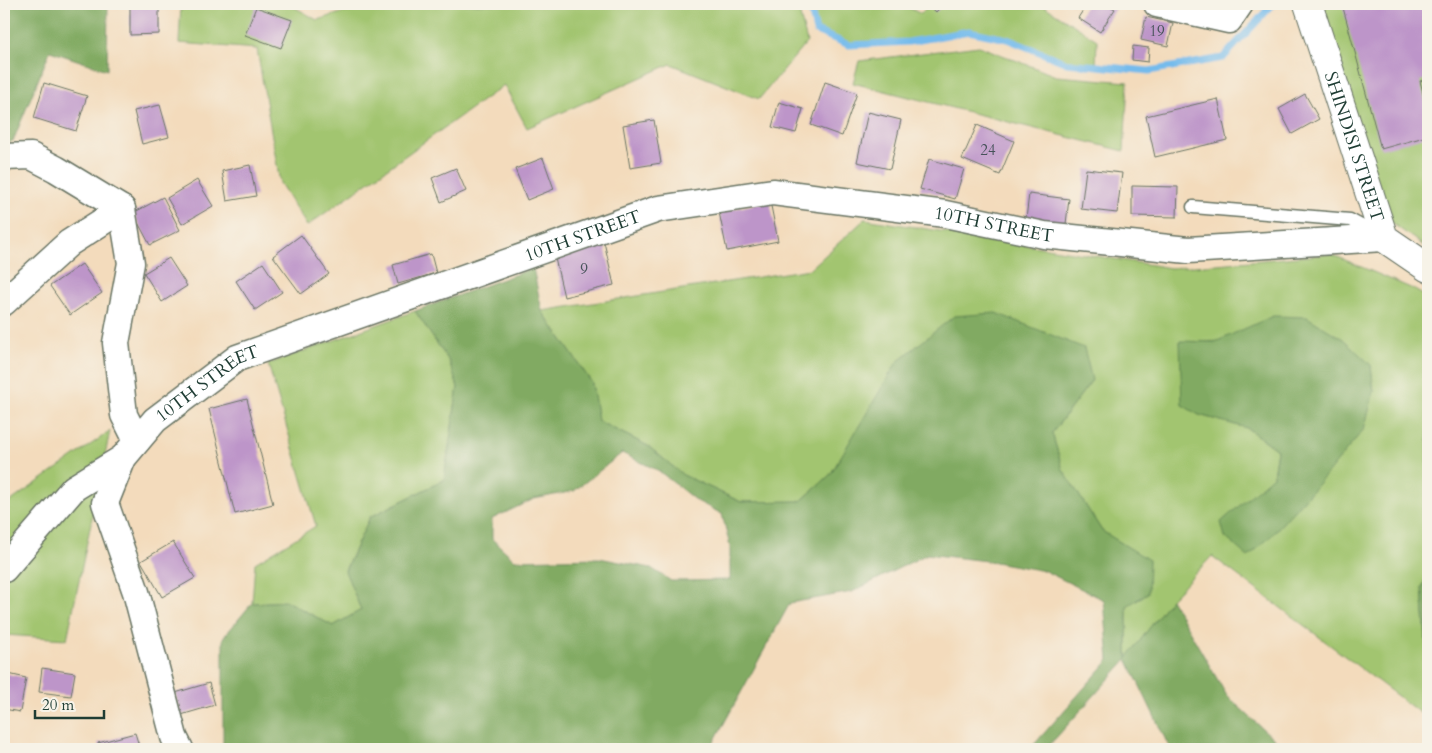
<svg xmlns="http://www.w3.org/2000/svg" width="1432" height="753" font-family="Cardo,serif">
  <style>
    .green { fill: #a2c56f; stroke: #608152; fill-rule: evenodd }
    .forest { fill: #81aa62; stroke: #50744b; fill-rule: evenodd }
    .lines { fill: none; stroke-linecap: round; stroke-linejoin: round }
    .stream { stroke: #75bbec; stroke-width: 7 }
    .building { fill: #bd95c9 }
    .service-casing { stroke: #697464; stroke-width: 15 }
    .minor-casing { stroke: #697464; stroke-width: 29 }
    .tertiary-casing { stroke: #697464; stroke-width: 30 }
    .service { stroke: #fff; stroke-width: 12 }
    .minor { stroke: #fff; stroke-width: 26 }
    .tertiary { stroke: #fff; stroke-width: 28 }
    .labels { text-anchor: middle; stroke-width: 4.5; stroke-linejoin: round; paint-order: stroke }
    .number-label { font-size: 15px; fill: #465359 }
    .street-label { font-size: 18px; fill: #1f3d34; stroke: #f7f3e8 }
  </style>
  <rect width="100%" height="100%" fill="#f7f3e8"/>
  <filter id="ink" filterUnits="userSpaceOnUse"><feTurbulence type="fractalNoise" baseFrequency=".02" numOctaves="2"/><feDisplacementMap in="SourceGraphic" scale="10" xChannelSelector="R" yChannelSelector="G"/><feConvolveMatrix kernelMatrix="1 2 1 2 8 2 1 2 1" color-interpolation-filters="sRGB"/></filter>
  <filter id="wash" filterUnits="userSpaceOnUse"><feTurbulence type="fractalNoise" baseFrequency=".0096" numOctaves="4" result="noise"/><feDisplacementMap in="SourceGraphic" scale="20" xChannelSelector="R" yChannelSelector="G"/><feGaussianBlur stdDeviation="1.12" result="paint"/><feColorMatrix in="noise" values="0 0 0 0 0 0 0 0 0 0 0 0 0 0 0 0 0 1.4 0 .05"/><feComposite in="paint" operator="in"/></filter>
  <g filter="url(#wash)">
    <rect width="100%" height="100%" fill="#f3dbbc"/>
    <g class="green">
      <polygon points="181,4 289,4 317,20 372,4 797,4 807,42 759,99 671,64 527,128 504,85 307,226 280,183 257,49 179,43"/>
      <polygon points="811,4 902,4 921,14 929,4 1041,4 1097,40 1096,66 1067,63 1007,39 970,31 909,42 849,45 816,31 810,7"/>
      <polygon points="1318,4 1428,4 1428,249 1389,221"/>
      <polygon points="979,46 1056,76 1128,82 1124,151 853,83 859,61"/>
      <path d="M865 219 1171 268 1331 254 1413 289 1428 298V575L1422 587 1428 666V719L1212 556 1171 599 1127 659V606L1149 561 1102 531 1063 470 1052 433 1092 380 861 425 830 475 801 501 741 502 683 475 648 446 598 421 592 383 542 311 810 269ZM1343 339 1371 366 1374 392 1273 476 1277 450 1247 428 1199 415 1180 342Z"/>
      <polygon points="415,311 449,361 458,387 444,480 370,517 345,570 361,610 333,626 286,601 252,603 255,563 316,526 268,364"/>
      <polygon points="110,431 67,639 4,635 4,506"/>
    </g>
    <g class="forest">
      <polygon points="4,4 108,4 107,70 50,51 13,141 4,144"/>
      <path d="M533 268 542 311 592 383 598 421 648 446 683 475 741 502 801 501 830 475 897 362 954 316 996 313 1084 348 1092 380 1052 433 1063 470 1102 531 1149 560 1148 593 1127 606V658L1171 599 1227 696 1285 749H1170L1127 659 1046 749H1030L1109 660 1104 600 1045 571 995 562 927 554 852 592 790 603 710 749H223V638L252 603 286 601 333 626 361 610 345 571 370 517 444 480 458 387 449 361 415 311ZM622 453 659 471 695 500 722 514 730 546V580L671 581 651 568 599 558 515 560 492 539V519L534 499 574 491Z"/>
      <polygon points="1273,316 1307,317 1343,339 1371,365 1374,392 1364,429 1327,474 1270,537 1248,557 1225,537 1221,522 1273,476 1277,450 1247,428 1199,415 1182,405 1180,341 1215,342"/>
      <polygon points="1428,575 1428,666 1422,587"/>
    </g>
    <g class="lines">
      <polyline class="stream" points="811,4 810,7 816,31 849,45 909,42 969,31 1007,39 1067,63 1149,71 1223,58 1273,4"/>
    </g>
    <g id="blocks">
      <g class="building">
        <polygon points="130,4 159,4 159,34 130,35"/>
        <polygon points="927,4 943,4 936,12"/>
        <polygon points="1087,4 1106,4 1115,9 1100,32 1078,18"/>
        <polygon points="1342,4 1428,4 1428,79 1420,81 1428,112 1428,136 1381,149"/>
        <polygon points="256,7 292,20 281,48 245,35"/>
        <polygon points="1146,17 1173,23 1168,46 1141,40"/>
        <polygon points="1133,46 1149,48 1148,62 1132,60"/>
        <polygon points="825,82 857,93 842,136 811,125"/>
        <polygon points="44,83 87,96 76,131 34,118"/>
        <polygon points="1305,94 1319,119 1292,134 1279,109"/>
        <polygon points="1218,99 1227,140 1155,157 1146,116"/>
        <polygon points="779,102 803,109 796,133 772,127"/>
        <polygon points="160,105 169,137 142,144 134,111"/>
        <polygon points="868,112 901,120 890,169 857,162"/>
        <polygon points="654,120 661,163 630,168 623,125"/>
        <polygon points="977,125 1014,141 1000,175 962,159"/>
        <polygon points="543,158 554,189 527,200 515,169"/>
        <polygon points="929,159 964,169 955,199 920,189"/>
        <polygon points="250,165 256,196 227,201 222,171"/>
        <polygon points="456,168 466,191 441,202 432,178"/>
        <polygon points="1086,169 1122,173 1117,213 1081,209"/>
        <polygon points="197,180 213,206 182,224 167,198"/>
        <polygon points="1132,186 1178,187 1177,217 1132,216"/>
        <polygon points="1029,194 1069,199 1065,232 1025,227"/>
        <polygon points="163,197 180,230 150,245 133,213"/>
        <polygon points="770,201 778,241 727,251 719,212"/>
        <polygon points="301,235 329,274 301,294 273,256"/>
        <polygon points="604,242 614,285 564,297 554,254"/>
        <polygon points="431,254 436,273 398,284 393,265"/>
        <polygon points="169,258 187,286 162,302 144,273"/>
        <polygon points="263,263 282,292 255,310 236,281"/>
        <polygon points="82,264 102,293 70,315 50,286"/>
        <polygon points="247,399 273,504 235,514 209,409"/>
        <polygon points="173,542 195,578 162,597 141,561"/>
        <polygon points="42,668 75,673 71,696 39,692"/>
        <polygon points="4,673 26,678 20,712 4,709"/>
        <polygon points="209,683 215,705 181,715 175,693"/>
        <polygon points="135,733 140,749 100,749 98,743"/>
      </g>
    </g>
  </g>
  <g filter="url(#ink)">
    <use href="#blocks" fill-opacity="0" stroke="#697464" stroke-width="1"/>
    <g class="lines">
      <g class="service-casing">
        <polyline id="service" points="1193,207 1350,220 1376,234"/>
      </g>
      <g class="minor-casing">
        <g id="minor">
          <polyline points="1157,4 1229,20 1240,4"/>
          <polyline points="4,157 31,156 56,169 122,209 131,263 116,343 124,415 137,441"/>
          <polyline points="4,302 69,243 122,209"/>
          <polyline points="4,569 74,488 123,458"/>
          <path id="s1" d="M180 749 174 737 136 592 105 503 123 458 155 420 237 358 658 209 773 192 945 214 1044 235 1188 250 1384 238"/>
        </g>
      </g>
      <g class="tertiary-casing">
        <g id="tertiary">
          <path id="s2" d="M1308 4 1384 238 1428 268"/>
        </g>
      </g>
      <use href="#service" class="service"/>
      <use href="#minor" class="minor"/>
      <use href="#tertiary" class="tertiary"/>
    </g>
  </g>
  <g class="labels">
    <g class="number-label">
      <text x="1157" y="36">19</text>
      <text x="988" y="155">24</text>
      <text x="584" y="274">9</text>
    </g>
    <g class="street-label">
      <text dy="6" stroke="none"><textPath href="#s2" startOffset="150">SHINDISI STREET</textPath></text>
      <text dy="6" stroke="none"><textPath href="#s1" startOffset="1245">10TH STREET</textPath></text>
      <text dy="6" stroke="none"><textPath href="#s1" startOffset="825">10TH STREET</textPath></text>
      <text dy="6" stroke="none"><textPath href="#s1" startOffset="420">10TH STREET</textPath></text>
    </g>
  </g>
  <rect width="1432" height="753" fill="none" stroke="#f7f3e8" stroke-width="20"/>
  <path d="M35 710v8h69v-8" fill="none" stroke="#1f3d34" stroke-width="2.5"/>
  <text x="42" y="710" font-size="15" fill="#1f3d34" stroke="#f7f3e8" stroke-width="4" paint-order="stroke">20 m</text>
</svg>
